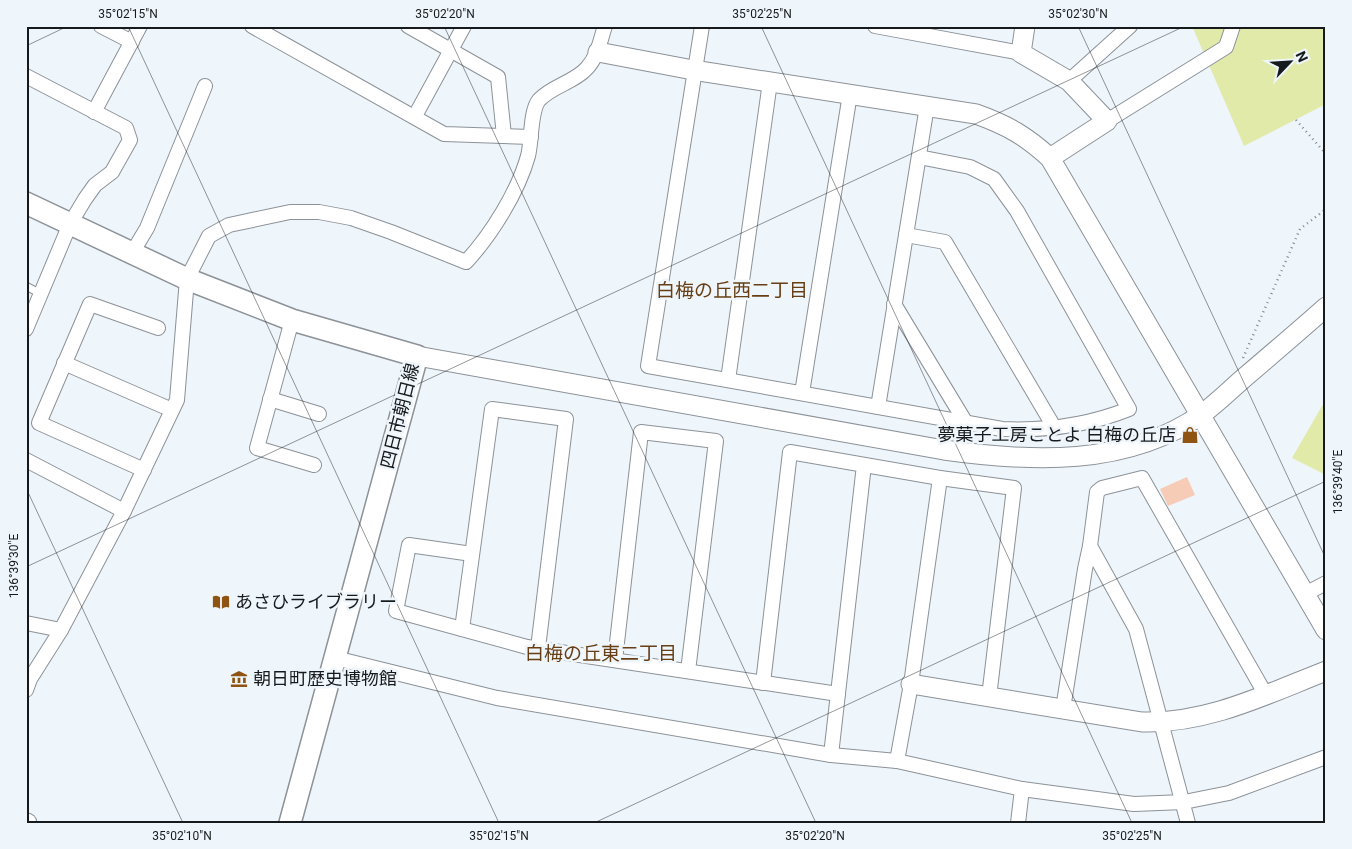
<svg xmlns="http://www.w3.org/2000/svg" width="1352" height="849" font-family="Roboto,'Noto Sans JP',sans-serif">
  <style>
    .green { fill: #e2eaaa }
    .building { fill: #f6ccb7 }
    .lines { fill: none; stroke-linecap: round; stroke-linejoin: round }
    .lane-casing { stroke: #8c9298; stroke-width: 9 }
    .street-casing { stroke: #8c9298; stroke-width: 16 }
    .secondary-casing { stroke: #8c9298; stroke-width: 21 }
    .primary-casing { stroke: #8c9298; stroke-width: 24 }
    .path { stroke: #84898d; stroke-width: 2.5; stroke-dasharray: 1 4; stroke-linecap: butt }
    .lane { stroke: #fff; stroke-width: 7 }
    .street { stroke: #fff; stroke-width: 14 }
    .secondary { stroke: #fff; stroke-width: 19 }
    .primary { stroke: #fff; stroke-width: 21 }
    .ticks { fill: none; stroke: #171a1c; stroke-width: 1; stroke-opacity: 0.45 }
    .labels { text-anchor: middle; stroke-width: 5; stroke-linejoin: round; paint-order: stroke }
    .street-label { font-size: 18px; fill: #171a1c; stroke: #eef5fb }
    .poi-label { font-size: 18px; fill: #171a1c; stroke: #eef5fb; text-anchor: start }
    .neighbourhood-label { font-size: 19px; fill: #683e14; stroke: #eef5fb }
    .neatline { fill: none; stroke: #171a1c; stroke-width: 2 }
    .ticks-label { font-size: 12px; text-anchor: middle; fill: #171a1c }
  </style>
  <rect width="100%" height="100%" fill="#eef5fb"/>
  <g class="green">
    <polygon points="1192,26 1326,26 1326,104 1244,146"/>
    <polygon points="1326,399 1326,475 1292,458"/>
  </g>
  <polygon class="building" points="1187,477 1195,495 1168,506 1160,489"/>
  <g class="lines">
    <g class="lane-casing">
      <polyline id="lane" points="26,286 41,294"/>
    </g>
    <g class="street-casing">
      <g id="street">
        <polyline points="101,26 132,42"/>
        <polyline points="252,26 444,134 531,137"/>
        <polyline points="408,26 498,77 504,136"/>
        <path d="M702 26 648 366 1002 429C1045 431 1089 425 1129 409L1017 211 994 179 970 167 919 157"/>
        <polyline points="875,26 1021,53"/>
        <polyline points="26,76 126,128 130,140 112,172 95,185 85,199 70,224 26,329"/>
        <polyline points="1069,81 1130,26"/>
        <polyline points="94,112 140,26"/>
        <polyline points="415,116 464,26"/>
        <polyline points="1107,121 1226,47 1233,26"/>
        <polyline points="906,235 945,242 1054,427"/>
        <polyline points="132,253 147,228 205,86"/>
        <polyline points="894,304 966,423"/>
        <polyline points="292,320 257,448 314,465"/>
        <polyline points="64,363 172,410"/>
        <polyline points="728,380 770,82"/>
        <polyline points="802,393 850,94"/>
        <polyline points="270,399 319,414"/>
        <polyline points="878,407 927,106"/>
        <polyline points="26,460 124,511"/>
        <polyline points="144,470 39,423 90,304 158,328"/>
        <polyline points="1090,546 1136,629 1188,823"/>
        <polyline points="472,554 409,545 396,611 527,647 838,694"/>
        <polyline points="1305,594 1326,583"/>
        <polyline points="26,623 61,630"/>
        <polyline points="462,629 492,409 566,419 538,648"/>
        <polyline points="335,658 497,698 831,755 897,761 1022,789 1134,804 1184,802 1229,793 1326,757"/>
        <polyline points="615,660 641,432 716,441 688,671"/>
        <polyline points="763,683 790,452 940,478 1014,488 989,697"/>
        <path d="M26 690 30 679 61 630 124 511 177 400 187 279 209 236 229 225 290 212H319L351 218 391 232 466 262C491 235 518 192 528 156 532 141 530 111 539 100 552 86 575 82 587 68 598 56 600 41 605 26"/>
        <polyline points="1063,709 1085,569 1090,546 1097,492 1102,488 1142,478 1266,695"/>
        <polyline points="831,755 864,465"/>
        <polyline points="897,761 911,684 940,478"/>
        <polyline points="1018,823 1022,789"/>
      </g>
    </g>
    <g class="secondary-casing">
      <g id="secondary">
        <polyline points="1025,26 1021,53 1069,81 1107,121 1050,158"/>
        <path d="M598 52 693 70 976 114C1007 125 1026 136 1050 158L1326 630"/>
        <path d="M417 356 944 450C1030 462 1127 467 1202 414 1217 403 1231 389 1245 377 1272 354 1299 331 1326 307"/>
        <path d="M911 684 1142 722C1207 724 1267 694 1326 671"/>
        <polyline points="26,823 27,823"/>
      </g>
    </g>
    <g class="primary-casing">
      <polyline id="primary" points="26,203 187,279 292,320 417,356 290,823"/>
    </g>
    <g class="path">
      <polyline points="1296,120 1326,154"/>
      <polyline points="1243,358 1300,229 1326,209"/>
    </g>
    <use href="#lane" class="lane"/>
    <use href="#street" class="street"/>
    <use href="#secondary" class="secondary"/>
    <use href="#primary" class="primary"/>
  </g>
  <path class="ticks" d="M128 26 499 823M444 26 816 823M761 26 1132 823M1078 26 1326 559M26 46 68 26M26 488 183 823M26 567 1185 26M594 823 1326 481"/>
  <defs>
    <g id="shop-bare" transform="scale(1.35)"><path d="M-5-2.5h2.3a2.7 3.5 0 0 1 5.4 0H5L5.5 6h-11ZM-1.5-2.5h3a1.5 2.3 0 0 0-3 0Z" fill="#8f5312" stroke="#eef5fb" stroke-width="2.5" paint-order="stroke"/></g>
    <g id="library-bare" transform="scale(1.35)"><path d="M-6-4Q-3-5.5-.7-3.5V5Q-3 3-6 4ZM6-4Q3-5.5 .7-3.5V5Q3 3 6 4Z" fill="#8f5312" stroke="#eef5fb" stroke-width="2.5" paint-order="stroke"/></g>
    <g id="museum-bare" transform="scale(1.35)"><path d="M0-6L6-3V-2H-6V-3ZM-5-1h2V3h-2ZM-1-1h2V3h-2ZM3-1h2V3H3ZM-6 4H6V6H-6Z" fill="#8f5312" stroke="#eef5fb" stroke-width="2.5" paint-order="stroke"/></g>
  </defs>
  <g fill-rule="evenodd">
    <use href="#shop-bare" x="1190" y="435"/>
    <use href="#library-bare" x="221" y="602"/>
    <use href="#museum-bare" x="239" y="679"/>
  </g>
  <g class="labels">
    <g class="street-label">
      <text transform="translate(400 416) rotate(-76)" y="6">四日市朝日線</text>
    </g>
    <g class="poi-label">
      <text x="1176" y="441" text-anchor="end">夢菓子工房ことよ 白梅の丘店</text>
      <text x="235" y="608">あさひライブラリー</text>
      <text x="253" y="685">朝日町歴史博物館</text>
    </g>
    <g class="neighbourhood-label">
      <text x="732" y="297">白梅の丘西二丁目</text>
      <text x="601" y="660">白梅の丘東二丁目</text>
    </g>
  </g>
  <rect width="1352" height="849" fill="none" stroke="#eef5fb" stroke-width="55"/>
  <g transform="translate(1290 62) rotate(65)" stroke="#eef5fb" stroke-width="4" paint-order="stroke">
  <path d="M0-4L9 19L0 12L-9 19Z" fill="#171a1c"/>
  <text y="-8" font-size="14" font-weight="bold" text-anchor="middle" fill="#171a1c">N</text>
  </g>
  <rect x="28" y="28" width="1296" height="794" class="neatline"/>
  <g class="ticks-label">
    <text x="128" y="18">35°02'15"N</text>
    <text x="445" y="18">35°02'20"N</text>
    <text x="762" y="18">35°02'25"N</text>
    <text x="1078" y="18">35°02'30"N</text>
    <text transform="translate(1338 482) rotate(-90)" y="4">136°39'40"E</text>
    <text transform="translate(14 566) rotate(-90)" y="4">136°39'30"E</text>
    <text x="182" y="840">35°02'10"N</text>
    <text x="499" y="840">35°02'15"N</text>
    <text x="815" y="840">35°02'20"N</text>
    <text x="1132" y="840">35°02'25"N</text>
  </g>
</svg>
